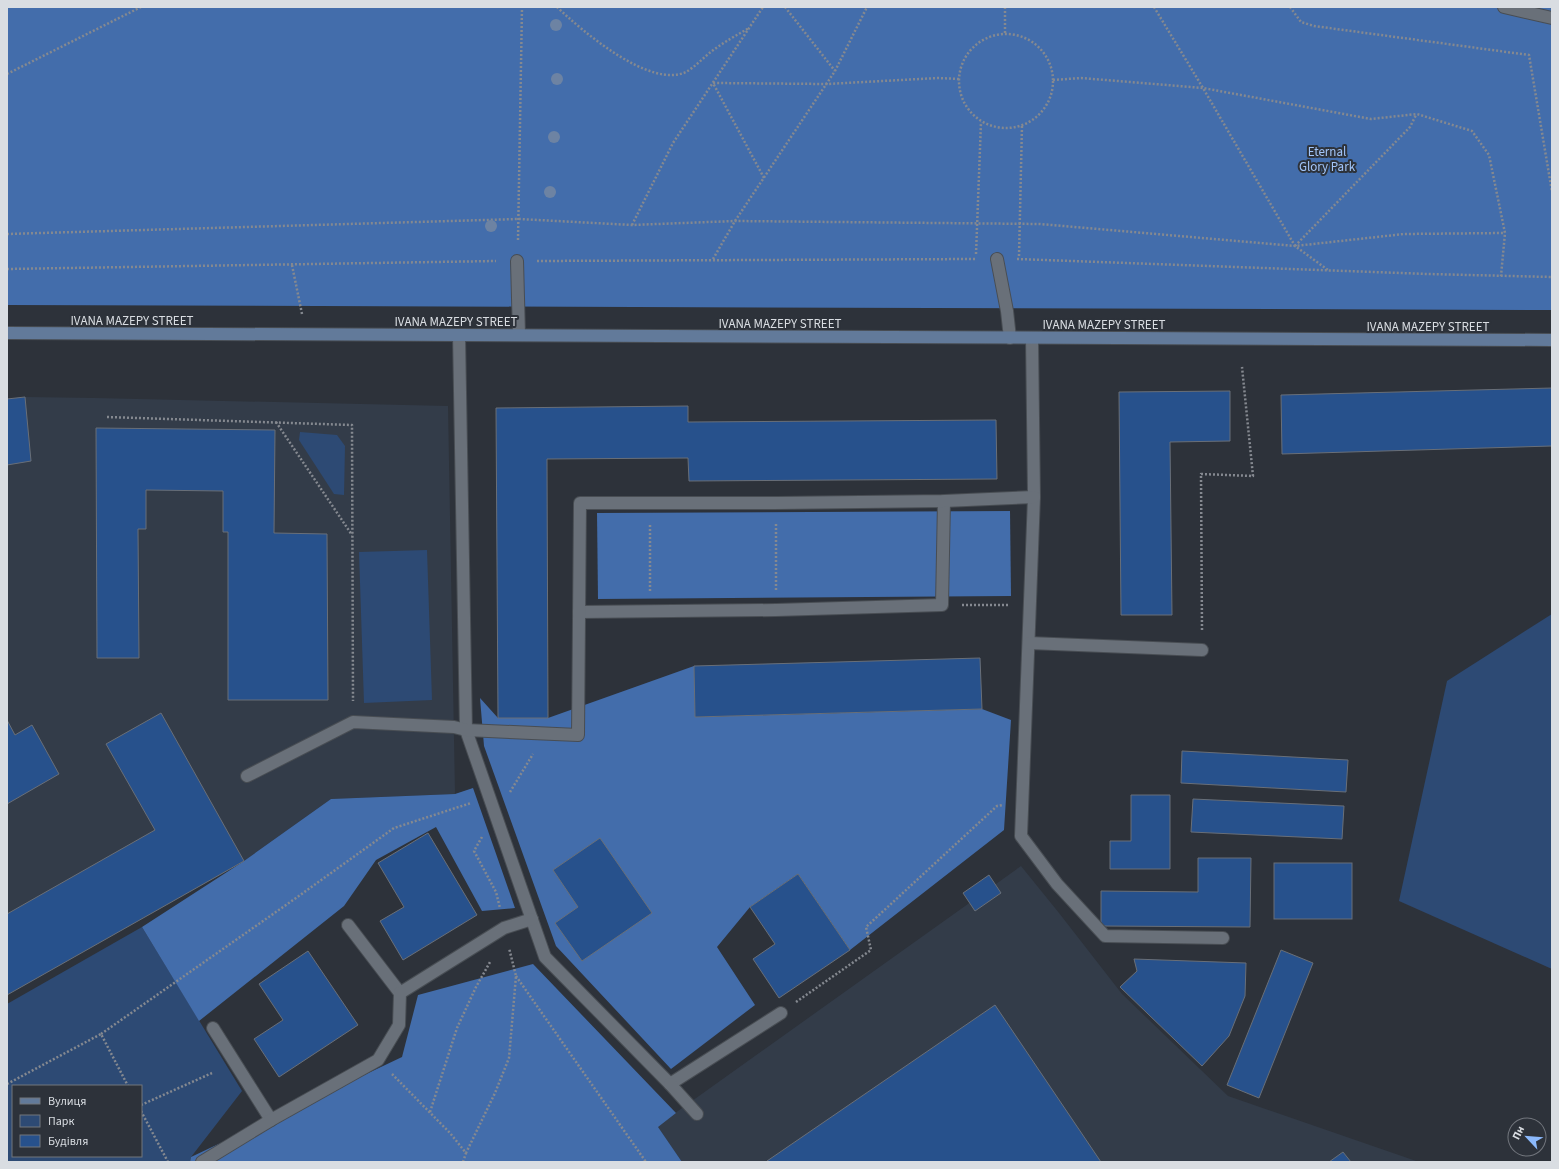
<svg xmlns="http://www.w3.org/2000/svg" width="1559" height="1169" font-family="'Source Sans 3',sans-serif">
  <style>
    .built { fill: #333c49 }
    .green { fill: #2d4a74; fill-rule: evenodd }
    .forest { fill: #436dab }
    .building { fill: #27518c; stroke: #696f78 }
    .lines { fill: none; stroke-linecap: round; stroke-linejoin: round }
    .lane-casing { stroke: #484d53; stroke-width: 14 }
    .secondary-casing { stroke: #484d53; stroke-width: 14 }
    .path { stroke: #858990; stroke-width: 2.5; stroke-dasharray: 2 2; stroke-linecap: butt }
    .lane { stroke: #697079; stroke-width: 12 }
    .secondary { stroke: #627a9a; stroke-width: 12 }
    .tree { fill: #6d83a3 }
    .labels { text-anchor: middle; stroke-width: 4; stroke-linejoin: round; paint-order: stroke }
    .park-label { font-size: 13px; fill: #a2c5f9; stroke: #2d323a }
    .street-label { font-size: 13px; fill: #d9dde2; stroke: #2d323a }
  </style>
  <rect width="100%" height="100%" fill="#2d323a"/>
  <g class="built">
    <polygon points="25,397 95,398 448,406 455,794 331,799 244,861 7,995 7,399"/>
    <polygon points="1021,866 1059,913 1122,994 1228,1096 1419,1162 682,1162 657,1126"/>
  </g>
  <g class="green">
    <polygon points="300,432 337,435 345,446 344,495 334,494 299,440"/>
    <polygon points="427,550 432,700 364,703 359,552"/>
    <polygon points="1552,614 1552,969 1399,901 1447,681"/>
    <path d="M142 927 242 1091 191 1157 190 1162H7V1004ZM13 1086H141V1156H13Z"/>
  </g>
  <g class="forest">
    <polygon points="7,7 1552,7 1552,310 7,305"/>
    <polygon points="1010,511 1011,596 598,599 597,513"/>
    <polygon points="694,666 696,717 982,709 1011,720 1004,830 850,950 798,874 750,907 717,947 755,1005 671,1069 556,946 484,746 480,698 498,718 548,718"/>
    <polygon points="473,788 515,908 482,911 436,827 376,860 344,906 199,1021 142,927 244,861 331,799 455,794"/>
    <polygon points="533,964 676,1113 658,1127 682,1162 190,1162 191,1157 402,1057 418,995"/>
  </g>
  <g class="building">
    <polygon points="1552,388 1552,446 1282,454 1281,395"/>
    <polygon points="1230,391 1230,441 1170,442 1172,615 1121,615 1119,392"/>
    <polygon points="25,397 31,461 7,465 7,399"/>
    <polygon points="688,406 688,422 996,420 997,479 689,481 688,458 547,459 548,718 498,718 496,408"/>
    <polygon points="96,428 275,430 274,533 327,534 328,700 228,700 228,532 223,532 223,491 146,490 146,529 138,529 139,658 97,658"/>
    <polygon points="980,658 982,709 695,717 694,666"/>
    <polygon points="161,713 244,861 7,995 7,914 155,830 106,744"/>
    <polygon points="7,720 15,735 32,725 59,774 7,804"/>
    <polygon points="1182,751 1348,760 1346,792 1181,783"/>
    <polygon points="1131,795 1170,795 1170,869 1110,869 1110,841 1131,841"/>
    <polygon points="1193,799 1344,806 1342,839 1191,832"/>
    <polygon points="428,833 477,915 403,960 380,921 404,907 378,863"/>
    <polygon points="600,838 652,913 582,961 555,923 578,907 553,870"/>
    <polygon points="1198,858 1251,858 1250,927 1101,926 1101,891 1198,892"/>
    <rect x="1274" y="863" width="78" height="56"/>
    <polygon points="798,874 850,950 779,998 753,959 775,944 750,907"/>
    <polygon points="989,875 1001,893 975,911 963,893"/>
    <polygon points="1281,950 1313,963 1259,1098 1227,1085"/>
    <polygon points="308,951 358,1025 279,1077 254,1039 283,1020 259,984"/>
    <polygon points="1134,959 1246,963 1245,996 1229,1036 1202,1066 1120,987 1137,971"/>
    <polygon points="995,1005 1101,1162 768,1162 767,1161"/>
    <polygon points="1343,1152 1351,1162 1329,1162"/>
  </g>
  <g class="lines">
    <g class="lane-casing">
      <g id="lane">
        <polyline points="1504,7 1552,18"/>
        <polyline points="997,259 1007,311 1010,338"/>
        <polyline points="517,261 519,335"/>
        <polyline points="459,335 466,730 545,957 670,1084 781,1013"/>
        <polyline points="1032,338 1034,497 1021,836 1057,884 1105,936 1223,938"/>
        <polyline points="579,612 776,610 942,605 944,501"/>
        <polyline points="1029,643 1202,650"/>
        <polyline points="247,776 353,722 454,727 466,730 578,735 580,503 776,503 944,501 1034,497"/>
        <polyline points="348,925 400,993"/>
        <polyline points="213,1028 271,1120"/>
        <polyline points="670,1084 697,1114"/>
        <polyline points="202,1162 271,1120 378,1060 399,1025 400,993 504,928 532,919"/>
      </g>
    </g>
    <g class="secondary-casing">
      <polyline id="secondary" points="7,333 1552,340"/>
    </g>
    <g class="path">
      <path d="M557 7C582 31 650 89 686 72 695 67 704 57 712 51 724 42 737 35 749 28"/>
      <polyline points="785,7 835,71"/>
      <polyline points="1005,7 1005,35"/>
      <polyline points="1154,7 1203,88 1295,246 1328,270"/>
      <polyline points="1290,7 1301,22 1314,26 1529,55 1552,192"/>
      <circle cx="1006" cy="81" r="47"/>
      <polyline points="7,74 141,7"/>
      <polyline points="1053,80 1081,78 1203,88 1371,119 1417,114 1472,131 1489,155 1505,233 1501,276"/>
      <polyline points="764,178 713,83 827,84 938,78 959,79"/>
      <polyline points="632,225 673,143 763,7"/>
      <polyline points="7,234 519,219 632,225 735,221 1040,224 1295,246 1404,234 1505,233"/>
      <polyline points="518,240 522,7"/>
      <polyline points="1295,246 1410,127 1416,115"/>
      <polyline points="976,254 981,122"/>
      <polyline points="1019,256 1022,125"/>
      <polyline points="713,259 735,221 835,71 867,7"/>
      <polyline points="1017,259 1428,274 1552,277"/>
      <polyline points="537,261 976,259"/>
      <polyline points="292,265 302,314"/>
      <polyline points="7,269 496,261"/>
      <polyline points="107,417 352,425 353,701"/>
      <polyline points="276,422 352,535"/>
      <polyline points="776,590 776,523"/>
      <polyline points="650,591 650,524"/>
      <polyline points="962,605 1009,605"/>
      <polyline points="1202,630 1201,474 1253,476 1242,367"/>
      <polyline points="510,792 533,754"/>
      <polyline points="482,837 474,851 496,892 500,908"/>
      <polyline points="516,976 646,1162"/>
      <polyline points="796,1002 871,950 866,927 997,806 1003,805"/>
      <polyline points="101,1034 296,898 394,828 471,803"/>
      <polyline points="392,1074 450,1133 466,1153 495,1093 509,1058 516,976 509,948"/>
      <polyline points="7,1084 101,1034 128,1086"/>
      <polyline points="141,1105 212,1073"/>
      <polyline points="141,1111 168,1162"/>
      <polyline points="430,1112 457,1028 476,987 490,962"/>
      <polyline points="463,1162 466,1153"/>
    </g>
    <use href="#lane" class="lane"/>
    <use href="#secondary" class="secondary"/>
  </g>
  <g class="tree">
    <circle cx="556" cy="25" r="6"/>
    <circle cx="557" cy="79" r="6"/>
    <circle cx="554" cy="137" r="6"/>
    <circle cx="550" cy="192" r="6"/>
    <circle cx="491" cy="226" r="6"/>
  </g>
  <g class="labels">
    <g class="park-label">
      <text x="1327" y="156">Eternal<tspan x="1327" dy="15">Glory Park</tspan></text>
    </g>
    <g class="street-label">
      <text x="132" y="325">IVANA MAZEPY STREET</text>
      <text x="456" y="326">IVANA MAZEPY STREET</text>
      <text x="780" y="328">IVANA MAZEPY STREET</text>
      <text x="1104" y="329">IVANA MAZEPY STREET</text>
      <text x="1428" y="331">IVANA MAZEPY STREET</text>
    </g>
  </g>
  <rect width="1559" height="1169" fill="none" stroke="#d9dde2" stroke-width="16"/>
  <rect x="12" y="1085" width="130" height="72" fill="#2d323a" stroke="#72767d"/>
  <rect x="20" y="1098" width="20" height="6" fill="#627a9a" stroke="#72767d"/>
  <text x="48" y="1105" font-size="12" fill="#d9dde2">Вулиця</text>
  <rect x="20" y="1115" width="20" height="12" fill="#2d4a74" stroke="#72767d"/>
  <text x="48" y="1125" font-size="12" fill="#d9dde2">Парк</text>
  <rect x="20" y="1135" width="20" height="12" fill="#27518c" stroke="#72767d"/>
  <text x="48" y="1145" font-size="12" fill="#d9dde2">Будівля</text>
  <g transform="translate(1527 1137) rotate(296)"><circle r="19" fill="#2d323a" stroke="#72767d"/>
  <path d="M0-3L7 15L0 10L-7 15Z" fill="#8bb9fc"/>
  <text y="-6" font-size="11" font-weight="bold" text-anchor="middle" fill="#d9dde2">Пн</text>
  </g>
</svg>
